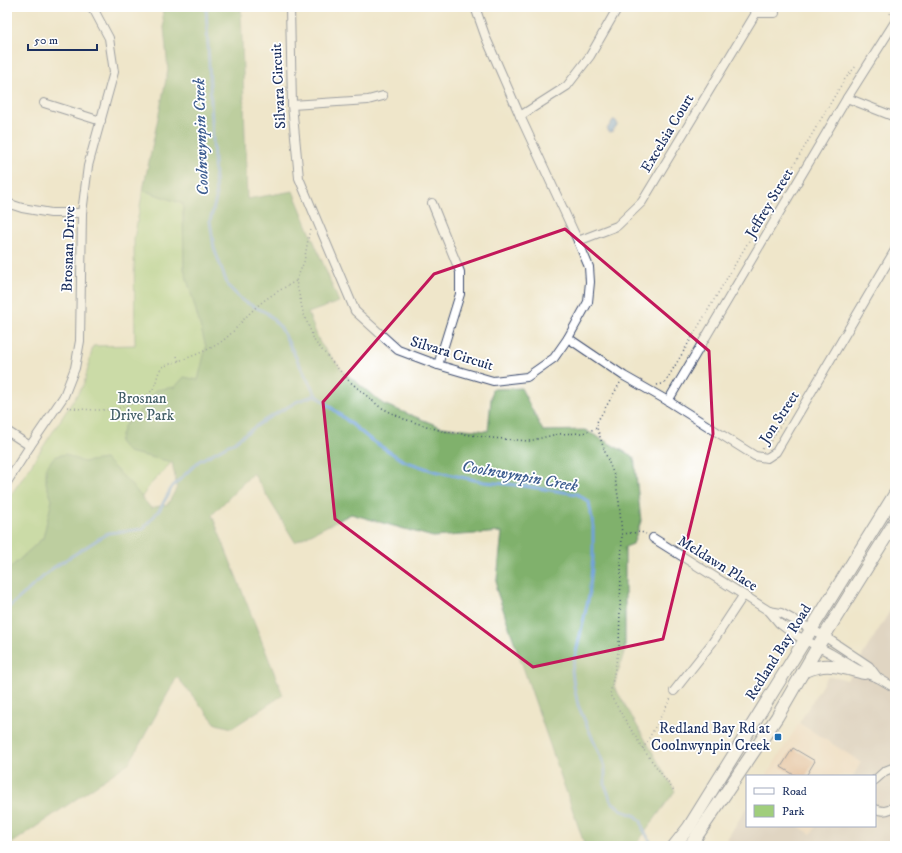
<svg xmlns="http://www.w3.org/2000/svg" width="902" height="853" font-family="'IM FELL DW Pica',serif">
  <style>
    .built { fill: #f0d5bc }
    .industrial { fill: #cec1b9 }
    .green { fill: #a0ce7c; stroke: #5e7e6d }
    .forest { fill: #80b16c; stroke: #4e7065 }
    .water { fill: #70a1db; stroke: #46689c }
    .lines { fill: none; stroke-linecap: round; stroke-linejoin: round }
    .stream { stroke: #70a1db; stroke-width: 3 }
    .building { fill: #dc9b73 }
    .street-casing { stroke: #3b4a6e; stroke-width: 10 }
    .primary-casing { stroke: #3b4a6e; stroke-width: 14 }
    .path { stroke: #3b4a6e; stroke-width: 1.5; stroke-dasharray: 1 3; stroke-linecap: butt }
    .street { stroke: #fff; stroke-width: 8 }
    .primary { stroke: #fff; stroke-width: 12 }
    .marked { fill: none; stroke: #c2185b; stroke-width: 3; stroke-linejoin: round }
    .poi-dot { fill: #1f6fb2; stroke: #fff; stroke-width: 1.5 }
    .labels { text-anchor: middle; stroke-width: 3.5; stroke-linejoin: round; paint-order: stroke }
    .street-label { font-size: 15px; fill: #1b2f5e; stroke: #fff }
    .park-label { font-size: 15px; fill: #435f67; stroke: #fff }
    .poi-label { font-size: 15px; fill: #1b2f5e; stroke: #fff; text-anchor: end }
    .water-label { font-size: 16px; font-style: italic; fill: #3d5d90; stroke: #fff }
  </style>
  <rect width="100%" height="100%" fill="#fff"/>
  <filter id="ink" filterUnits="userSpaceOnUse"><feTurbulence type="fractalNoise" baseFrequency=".025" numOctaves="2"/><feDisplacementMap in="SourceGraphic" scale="8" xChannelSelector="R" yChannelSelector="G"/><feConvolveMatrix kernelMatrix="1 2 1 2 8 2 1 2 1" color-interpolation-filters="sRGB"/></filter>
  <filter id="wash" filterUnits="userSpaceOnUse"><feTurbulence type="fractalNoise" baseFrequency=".012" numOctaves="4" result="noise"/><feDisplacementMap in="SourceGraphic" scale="16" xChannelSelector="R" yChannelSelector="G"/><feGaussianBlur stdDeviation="0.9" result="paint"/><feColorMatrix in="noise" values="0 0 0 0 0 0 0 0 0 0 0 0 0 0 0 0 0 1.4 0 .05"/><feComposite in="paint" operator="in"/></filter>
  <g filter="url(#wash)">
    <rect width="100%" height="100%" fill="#efe6ca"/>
    <g class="built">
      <polygon points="799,723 862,762 853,776 766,776"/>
      <polygon points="798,826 816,826 811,834"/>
    </g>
    <polygon class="industrial" points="895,603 895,846 735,846 727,839 747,807 747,826 798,826 811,834 816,826 875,826 875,776 853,776 861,762 799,723 827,677 837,677 847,680"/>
    <polygon class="green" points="143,190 183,204 184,268 229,422 172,462 149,486 131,514 43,538 7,571 7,500 22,479 84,384 93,346 135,345 134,239"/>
    <polygon class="forest" points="162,7 241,7 247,199 293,191 339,302 308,313 320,343 343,371 383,404 441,427 488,431 492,389 521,388 543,431 585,430 634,457 641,521 633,544 625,547 625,649 614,686 675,791 635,846 585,846 496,589 502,532 433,537 351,514 295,542 253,473 212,515 283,695 232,728 216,724 177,677 130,762 8,846 7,846 7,571 43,538 52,500 46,483 46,468 54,457 65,454 83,462 105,459 129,482 151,508 168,504 177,487 172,462 128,452 119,442 124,426 138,413 156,390 175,387 184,377 198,380 206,347 184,268 183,204 143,190 168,70"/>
    <path class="water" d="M613 120H615L617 122V125L612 132C609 132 608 132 607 129Z"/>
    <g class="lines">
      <g class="stream">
        <polyline points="206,7 216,199 210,221 214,248 228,286 243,301 267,313 281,328 306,377 316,395 371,440 404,461 434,471 484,482 517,485 577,494 589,502 593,525 593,557 589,596 572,670 574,686 578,705 605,767 605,785 611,801 623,811 636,816 641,821 643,829 651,843"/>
        <polyline points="7,609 53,568 108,533 143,529 160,509 172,487 199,461 234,442 265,420 298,401 316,395"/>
      </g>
    </g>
    <g id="blocks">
      <polygon class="building" points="793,748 815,761 806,776 796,776 781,767"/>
    </g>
  </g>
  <g filter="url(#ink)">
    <use href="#blocks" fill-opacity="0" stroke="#3b4a6e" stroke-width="1"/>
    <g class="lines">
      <g class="street-casing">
        <g id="street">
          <polyline points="290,7 292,105 299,178 355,311 398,350 438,365 493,381 527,377 554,358 568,338 588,302 590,282 589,267 578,241 520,116 486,38 475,7"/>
          <polyline points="756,13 775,13"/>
          <polyline points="847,98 895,117"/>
          <polyline points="44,103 101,121"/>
          <polyline points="292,105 368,100 383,96"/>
          <polyline points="520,116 567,86 590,56 618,7"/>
          <polyline points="7,203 22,208 51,213 82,213"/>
          <polyline points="432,203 460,272 460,294 438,365"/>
          <polyline points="578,241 617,226 642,202 756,13 753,7"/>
          <polyline points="568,338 624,376 668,401 755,456 767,458 776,452 895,250"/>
          <polyline points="668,401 847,98 895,22"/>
          <polyline points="7,431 30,446"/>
          <polyline points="7,482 30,446 64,396 75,368 80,341 82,213 88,166 114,72 109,38 94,10 90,7"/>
          <polyline points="653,538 769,611 779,623 792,633 830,653 864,673 878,678 895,688"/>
          <polyline points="769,611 781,613 824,636 869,666 878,678"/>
          <polyline points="674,691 712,643 743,596"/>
          <polyline points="875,780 885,771 895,767"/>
          <path d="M875 809C883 812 889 812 895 805"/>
        </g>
      </g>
      <g class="primary-casing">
        <g id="primary">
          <path d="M803 672C808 670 813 668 818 667 832 663 850 670 864 673"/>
          <polyline points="674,846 689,827 738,748 895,494"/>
          <polyline points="690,846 777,717 818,646 895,522"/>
        </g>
      </g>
      <g class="path">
        <polyline points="890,14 894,7"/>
        <polyline points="311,230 309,234 304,262 296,281 303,312 315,342 348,380 380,407 404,419 442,431 492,438 529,441 557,434 583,433 597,428"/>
        <polyline points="177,356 179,361"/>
        <polyline points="620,383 597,422 597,428 606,455 615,478 619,502 622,534 619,647 610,695 643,749 675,792"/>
        <polyline points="657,385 662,384 666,381 840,87 845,79 856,66"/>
        <path d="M67 407C92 411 116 413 140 400 145 397 151 393 154 387 157 381 157 373 162 367 180 360 199 355 216 345 231 337 240 322 252 311 265 298 280 290 296 281"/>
        <polyline points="762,449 769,444 786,416"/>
        <polyline points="622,534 641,532 646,534"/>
        <polyline points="643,749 671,698"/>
      </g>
      <use href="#street" class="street"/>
      <use href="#primary" class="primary"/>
    </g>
  </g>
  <path d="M0 0H902V853H0ZM565 229 709 351 713 434 663 639 533 667 335 519 323 402 434 274Z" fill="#efe6ca" fill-opacity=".55" fill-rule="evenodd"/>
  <path class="marked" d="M565 229 709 351 713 434 663 639 533 667 335 519 323 402 434 274Z"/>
  <rect class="poi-dot" x="774" y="733" width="8" height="8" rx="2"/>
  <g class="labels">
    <g class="street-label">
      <text transform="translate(278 86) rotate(-93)" y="5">Silvara Circuit</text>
      <text transform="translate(667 133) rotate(-59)" y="5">Excelsia Court</text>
      <text transform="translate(769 203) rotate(-59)" y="5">Jeffrey Street</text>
      <text transform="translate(68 249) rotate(-88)" y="5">Brosnan Drive</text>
      <text transform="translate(452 353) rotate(17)" y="5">Silvara Circuit</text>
      <text transform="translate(779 417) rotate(-57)" y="5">Jon Street</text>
      <text transform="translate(718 563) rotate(32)" y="5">Meldawn Place</text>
      <text transform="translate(778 652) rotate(-58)" y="5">Redland Bay Road</text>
    </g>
    <g class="park-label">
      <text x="142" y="403">Brosnan<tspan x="142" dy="17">Drive Park</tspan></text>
    </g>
    <g class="poi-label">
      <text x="770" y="733">Redland Bay Rd at<tspan x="770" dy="17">Coolnwynpin Creek</tspan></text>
    </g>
    <g class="water-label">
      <text transform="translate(200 137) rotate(-92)" y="6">Coolnwynpin Creek</text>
      <text transform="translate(520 475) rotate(10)" y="6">Coolnwynpin Creek</text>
    </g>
  </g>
  <rect width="902" height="853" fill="none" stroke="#fff" stroke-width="24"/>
  <rect x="746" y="775" width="130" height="52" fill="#ffffff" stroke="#a4acbf"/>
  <rect x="754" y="788" width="20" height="6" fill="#ffffff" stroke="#a4acbf"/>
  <text x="782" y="795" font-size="12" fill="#1b2f5e">Road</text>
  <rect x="754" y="805" width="20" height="12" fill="#a0ce7c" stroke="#a4acbf"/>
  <text x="782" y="815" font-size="12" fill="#1b2f5e">Park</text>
  <path d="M28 44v6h69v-6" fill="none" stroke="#1b2f5e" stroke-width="2"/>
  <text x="34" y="44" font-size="12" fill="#1b2f5e" stroke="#ffffff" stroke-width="3" paint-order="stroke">50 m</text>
</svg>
